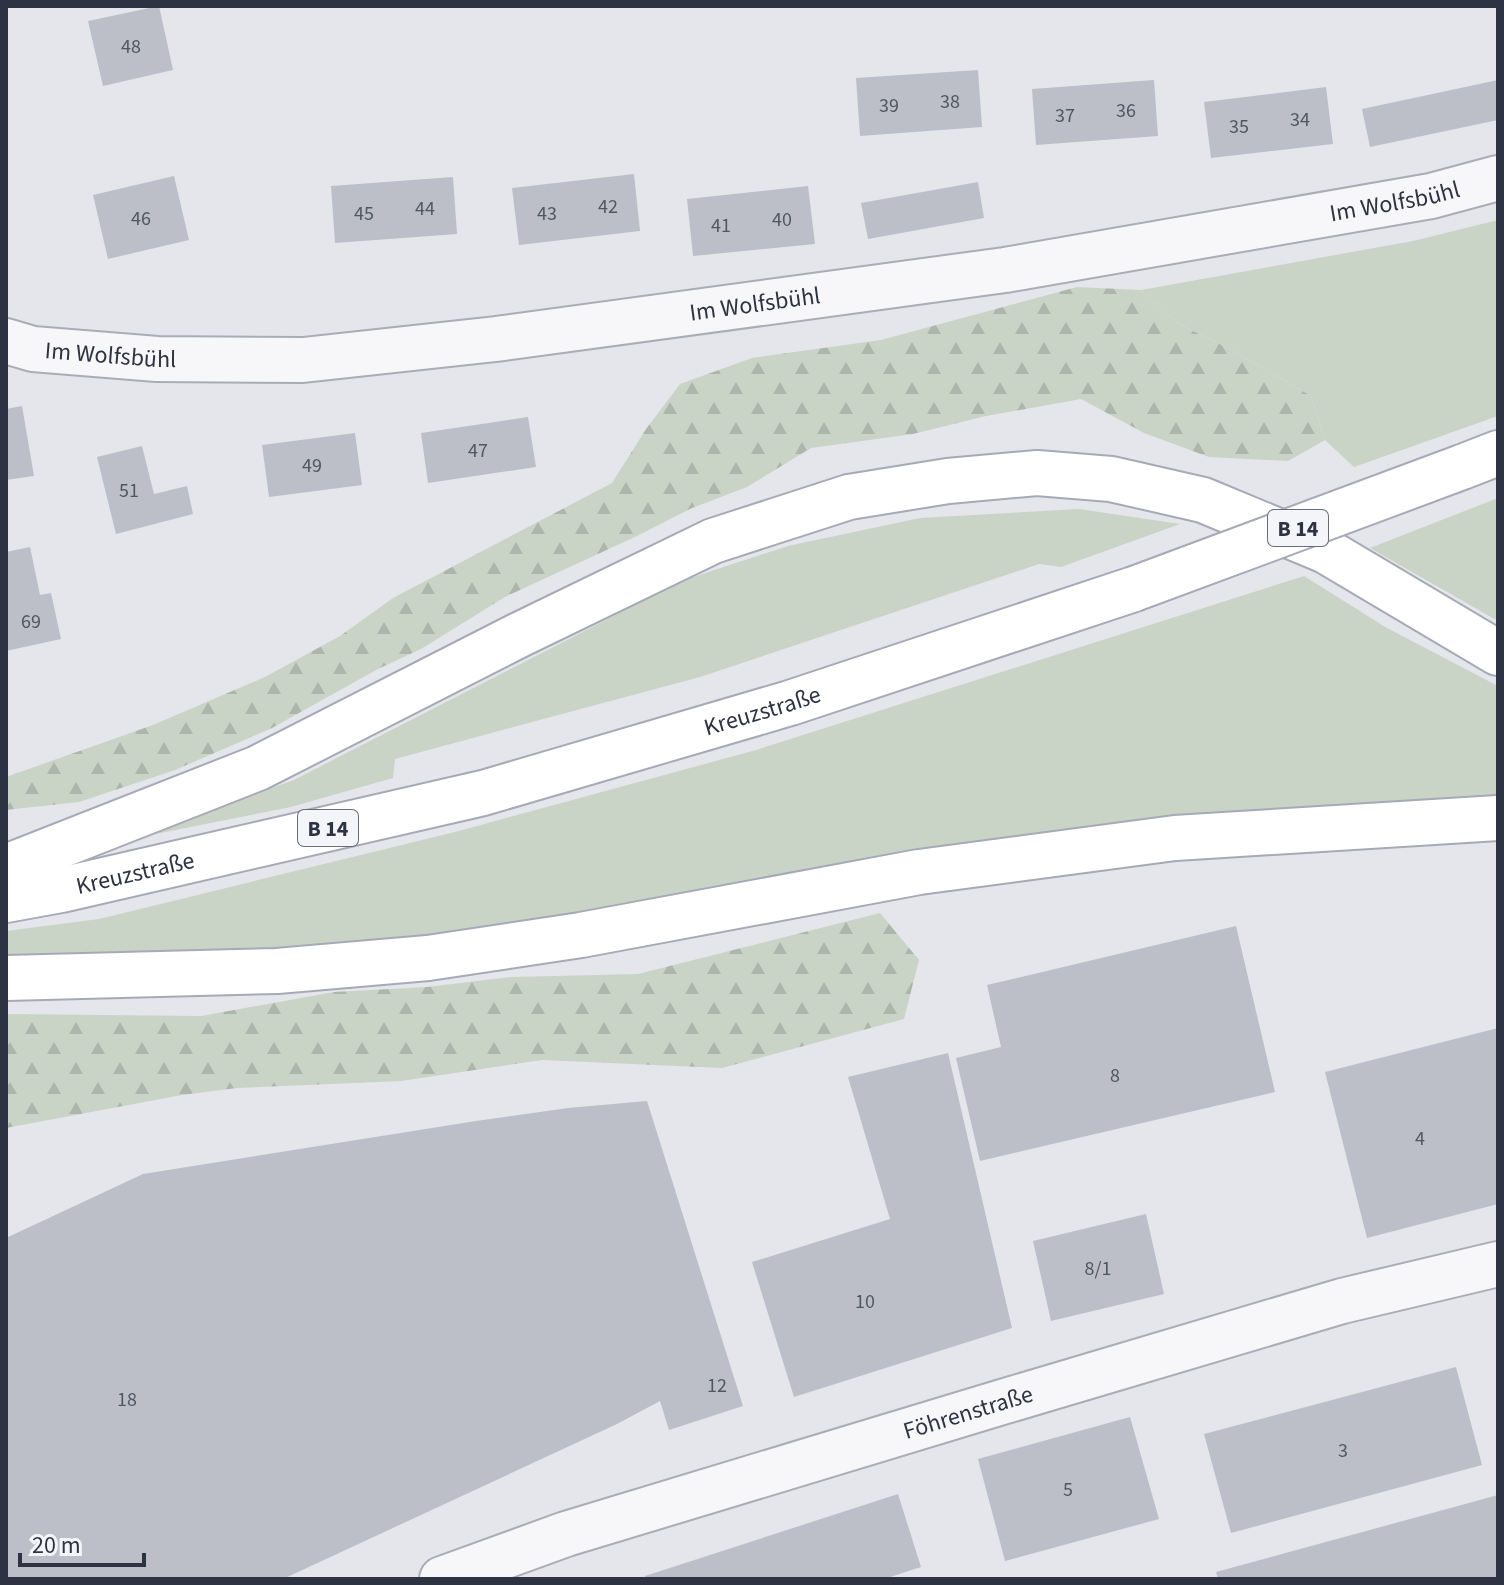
<svg xmlns="http://www.w3.org/2000/svg" width="1504" height="1585" font-family="'Source Sans 3',sans-serif">
  <style>
    .green { fill: #c9d4c6 }
    .forest { fill: url(#forest-firs) }
    .building { fill: #bcbfc7 }
    .lines { fill: none; stroke-linecap: round; stroke-linejoin: round }
    .minor-casing { stroke: #a9adb5; stroke-width: 48 }
    .primary-casing { stroke: #a5aab6; stroke-width: 48 }
    .minor { stroke: #f7f7f9; stroke-width: 44 }
    .primary { stroke: #fff; stroke-width: 44 }
    .primary-bridge-casing { stroke: #a5aab6; stroke-width: 48; stroke-linecap: butt }
    .primary-bridge { stroke: #fff; stroke-width: 44 }
    .labels { text-anchor: middle; stroke-width: 6; stroke-linejoin: round; paint-order: stroke }
    .number-label { font-size: 20px; fill: #515663 }
    .shield { fill: #f4f5f8; stroke: #696d79; stroke-width: 2 }
    .shield-label { font-size: 22px; font-weight: bold; fill: #2d3342 }
    .street-label { font-size: 24px; fill: #2d3342; stroke: #f4f5f8 }
  </style>
  <defs>
    <pattern id="forest-firs" width="22" height="20" patternUnits="userSpaceOnUse" patternTransform="scale(2)"><rect width="22" height="20" fill="#c9d4c6"/><path d="M5 1l3.5 6h-7zM16 11l3.5 6h-7z" fill="#adb6ab"/></pattern>
  </defs>
  <rect width="100%" height="100%" fill="#e4e6eb"/>
  <g class="green">
    <polygon points="1498,220 1498,416 1354,467 1325,440 1311,396 1228,348 1177,323 1141,290 1413,241"/>
    <polygon points="1498,498 1498,621 1370,548"/>
    <polygon points="1079,509 1180,524 1061,567 1039,564 700,677 395,759 393,778 291,807 125,840 294,780 684,580 788,546 920,518"/>
    <polygon points="1304,576 1387,628 1498,686 1498,795 1271,809 1055,832 581,913 339,948 6,957 6,931 99,919 455,832 756,750"/>
  </g>
  <g class="forest">
    <polygon points="1077,287 1141,290 1177,323 1228,348 1311,396 1325,440 1288,461 1209,457 1144,433 1081,399 986,416 913,434 811,448 747,487 692,508 637,536 505,597 421,649 378,669 272,728 175,770 79,802 6,810 6,777 153,725 265,677 340,636 393,598 612,483 646,429 680,384 752,358 881,340"/>
    <polygon points="880,913 919,960 904,1019 722,1068 542,1060 401,1081 237,1088 182,1095 6,1128 6,1014 201,1016 334,992 427,987 511,977 638,974"/>
  </g>
  <g class="building">
    <polygon points="159,6 173,70 103,86 88,21"/>
    <polygon points="978,70 982,127 860,136 856,78"/>
    <polygon points="1154,80 1158,136 1036,145 1032,89"/>
    <polygon points="1498,80 1498,120 1370,147 1362,109"/>
    <polygon points="1326,87 1333,144 1211,158 1204,102"/>
    <polygon points="634,174 640,231 519,245 512,188"/>
    <polygon points="174,176 189,240 108,259 93,195"/>
    <polygon points="453,177 457,234 335,243 331,186"/>
    <polygon points="978,182 984,218 868,239 861,203"/>
    <polygon points="808,186 815,244 693,256 687,199"/>
    <polygon points="22,406 34,476 6,480 6,409"/>
    <polygon points="528,417 536,467 428,483 421,433"/>
    <polygon points="355,433 362,485 269,497 262,445"/>
    <polygon points="142,446 154,494 187,486 193,514 116,534 97,457"/>
    <polygon points="30,547 40,595 51,593 61,639 6,651 6,552"/>
    <polygon points="1236,926 1275,1092 980,1161 956,1058 1001,1047 987,985"/>
    <polygon points="1498,1028 1498,1204 1367,1238 1325,1072"/>
    <polygon points="948,1053 1012,1328 794,1397 752,1262 890,1219 848,1077"/>
    <polygon points="647,1101 743,1406 669,1430 660,1401 617,1424 283,1579 6,1579 6,1238 143,1174 476,1121 568,1108"/>
    <polygon points="1146,1214 1164,1294 1051,1321 1033,1241"/>
    <polygon points="1456,1367 1482,1465 1231,1533 1204,1434"/>
    <polygon points="1130,1417 1159,1519 1005,1561 978,1459"/>
    <polygon points="898,1494 921,1567 884,1579 646,1579 645,1576"/>
    <polygon points="1498,1495 1498,1579 1218,1579 1216,1572"/>
  </g>
  <g class="lines">
    <g class="minor-casing">
      <g id="minor">
        <path id="s1" d="M6 341 33 349 157 359 303 360 496 339 1005 270 1431 196 1498 178"/>
        <path id="s2" d="M442 1579 566 1534 1002 1402 1342 1301 1498 1264"/>
      </g>
    </g>
    <g class="primary-casing">
      <g id="primary">
        <polyline points="1462,467 1498,453"/>
        <polyline points="6,867 258,768 519,635 713,541 849,497 948,481 1037,473 1111,479 1203,500 1326,551 1498,653"/>
        <path id="s3" d="M6 900 61 890 483 793 790 703 1134 589"/>
        <polyline points="6,978 277,971 428,958 581,935 919,872 1175,838 1498,818"/>
      </g>
    </g>
    <use href="#minor" class="minor"/>
    <use href="#primary" class="primary"/>
    <g class="primary-bridge-casing">
      <polyline id="primary-bridge" points="1134,589 1462,467"/>
    </g>
    <use href="#primary-bridge" class="primary-bridge"/>
  </g>
  <g class="labels">
    <g class="number-label">
      <text x="131" y="53">48</text>
      <text x="950" y="108">38</text>
      <text x="889" y="112">39</text>
      <text x="1126" y="117">36</text>
      <text x="1065" y="122">37</text>
      <text x="1300" y="126">34</text>
      <text x="1239" y="133">35</text>
      <text x="608" y="213">42</text>
      <text x="425" y="215">44</text>
      <text x="364" y="220">45</text>
      <text x="547" y="220">43</text>
      <text x="141" y="225">46</text>
      <text x="782" y="226">40</text>
      <text x="721" y="232">41</text>
      <text x="478" y="457">47</text>
      <text x="312" y="472">49</text>
      <text x="129" y="497">51</text>
      <text x="31" y="628">69</text>
      <text x="1115" y="1082">8</text>
      <text x="1420" y="1145">4</text>
      <text x="1098" y="1275">8/1</text>
      <text x="865" y="1308">10</text>
      <text x="717" y="1392">12</text>
      <text x="127" y="1406">18</text>
      <text x="1343" y="1457">3</text>
      <text x="1068" y="1496">5</text>
    </g>
    <g class="shield">
      <rect x="1268" y="510" width="60" height="36" rx="6"/>
      <rect x="298" y="810" width="60" height="36" rx="6"/>
    </g>
    <g class="shield-label">
      <text x="1298" y="536">B 14</text>
      <text x="328" y="836">B 14</text>
    </g>
    <g class="street-label">
      <text dy="8" stroke="none"><textPath href="#s1" startOffset="1402">Im Wolfsbühl</textPath></text>
      <text dy="8" stroke="none"><textPath href="#s1" startOffset="754">Im Wolfsbühl</textPath></text>
      <text dy="8" stroke="none"><textPath href="#s1" startOffset="106">Im Wolfsbühl</textPath></text>
      <text dy="8" stroke="none"><textPath href="#s3" startOffset="780">Kreuzstraße</textPath></text>
      <text dy="8" stroke="none"><textPath href="#s3" startOffset="132">Kreuzstraße</textPath></text>
      <text dy="8" stroke="none"><textPath href="#s2" startOffset="552">Föhrenstraße</textPath></text>
    </g>
  </g>
  <rect width="1504" height="1585" fill="none" stroke="#2d3342" stroke-width="16"/>
  <path d="M20 1553v12h124v-12" fill="none" stroke="#2d3342" stroke-width="4"/>
  <text x="32" y="1553" font-size="24" fill="#2d3342" stroke="#f4f5f8" stroke-width="6" paint-order="stroke">20 m</text>
</svg>
